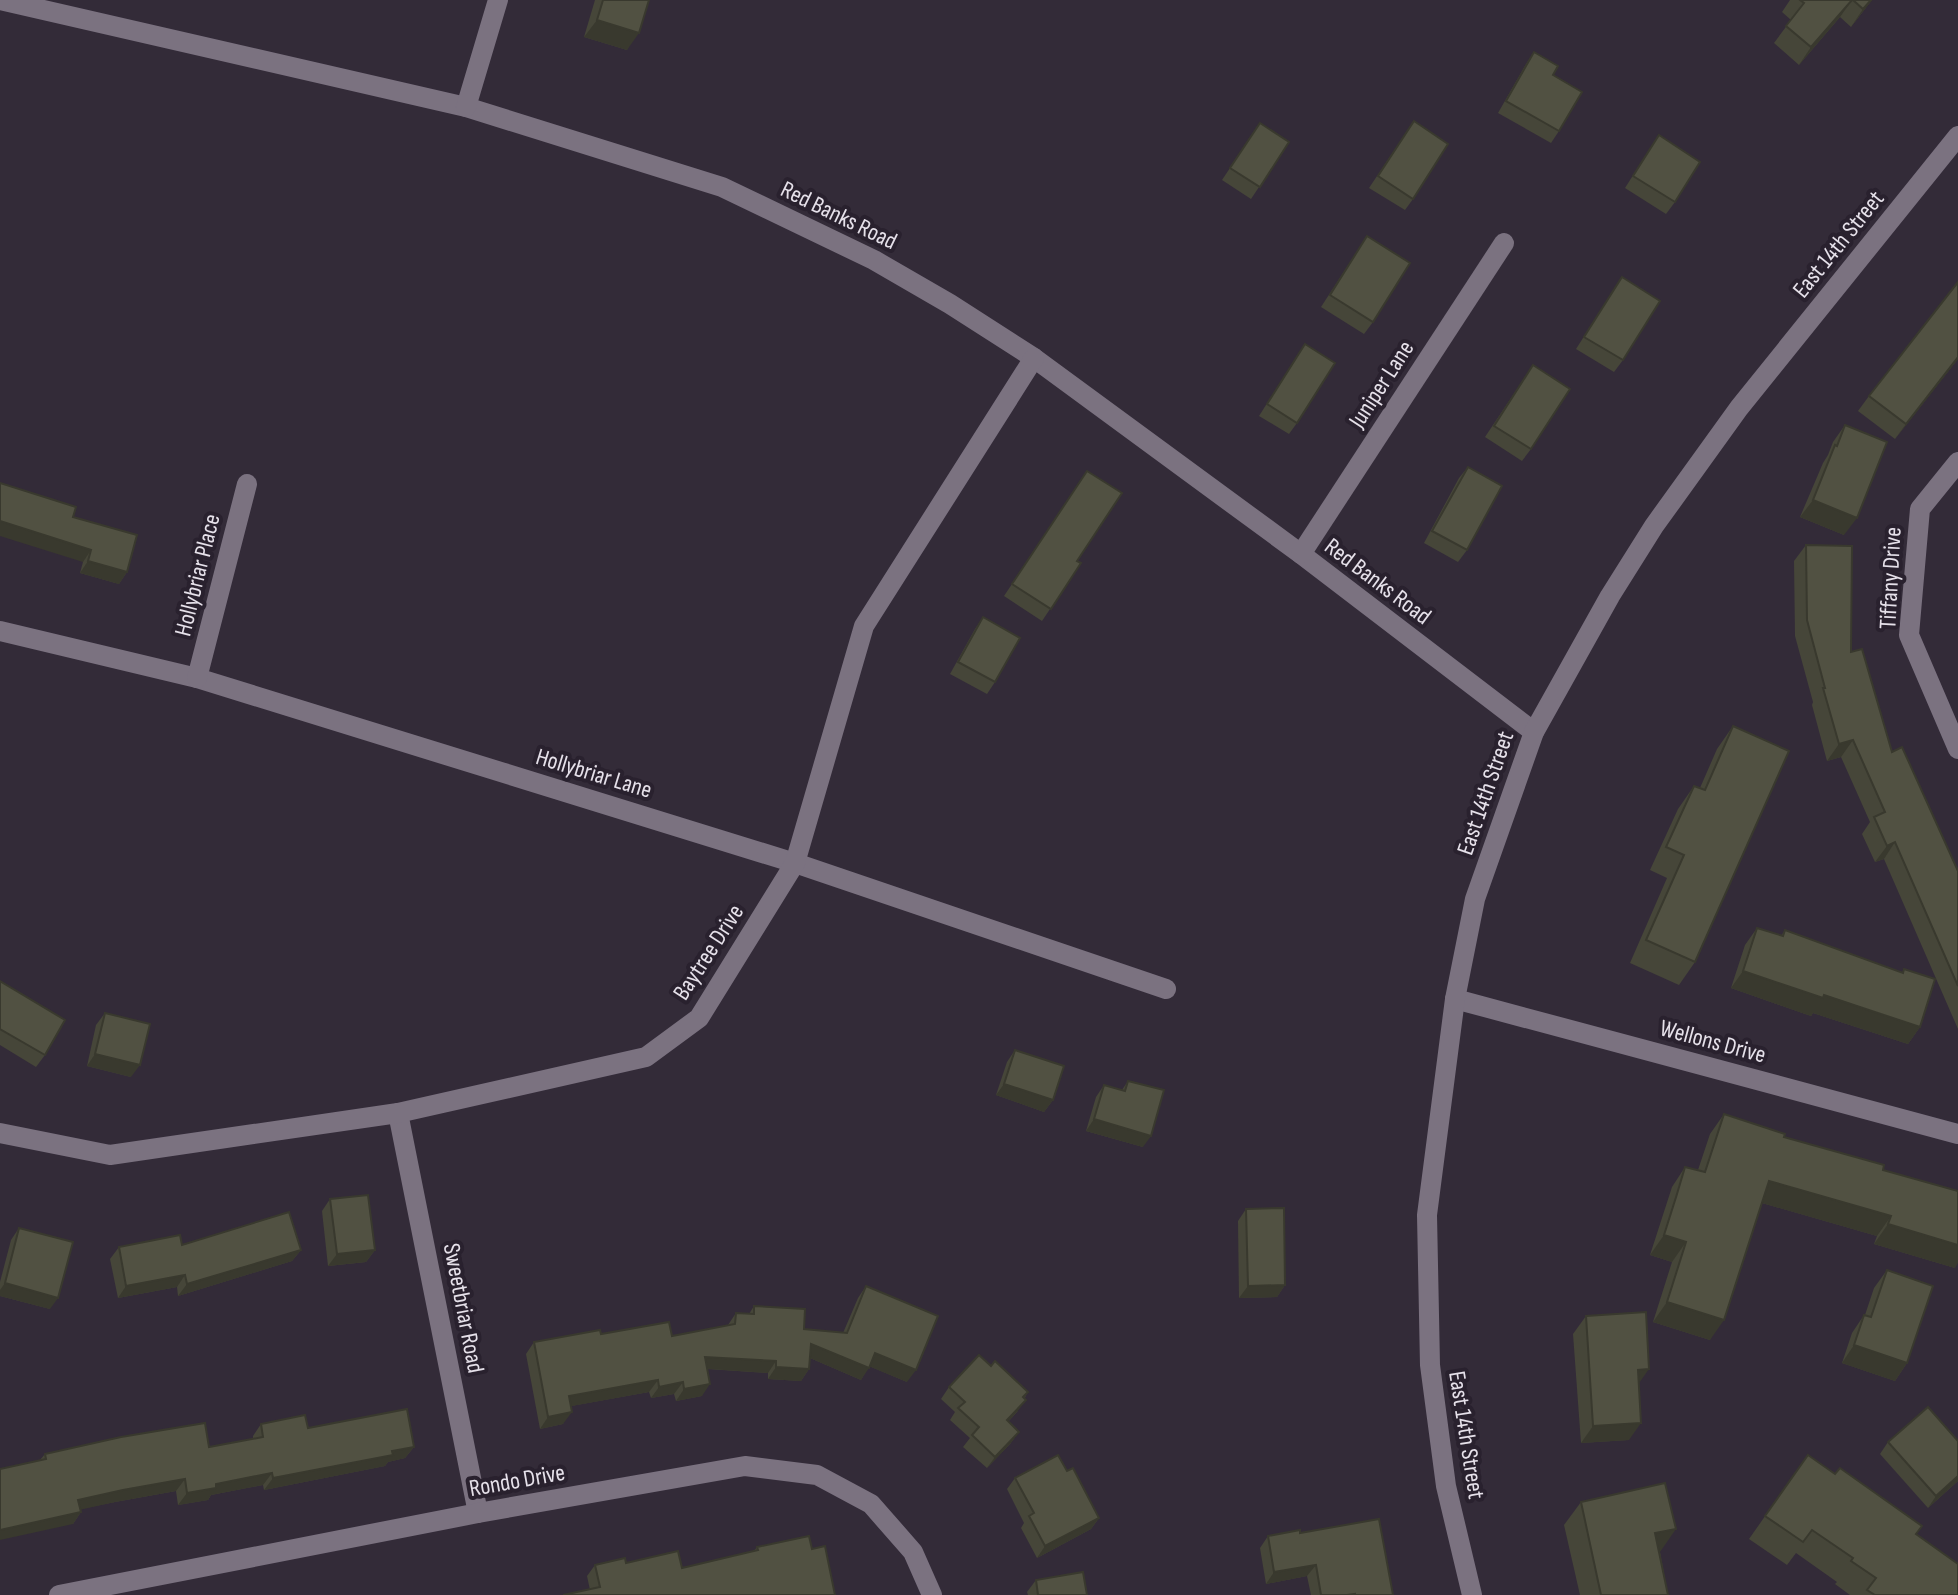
<svg xmlns="http://www.w3.org/2000/svg" width="1958" height="1595" font-family="'Sofia Sans Condensed',sans-serif">
  <style>
    .lines { fill: none; stroke-linecap: round; stroke-linejoin: round }
    .minor { stroke: #7b7280; stroke-width: 20 }
    .wall { fill: #464639 }
    .shaded-wall { fill: #39392e }
    .building { fill: #515142; stroke: #39392e; stroke-width: 2 }
    .labels { text-anchor: middle; stroke-width: 8; stroke-linejoin: round; paint-order: stroke }
    .street-label { font-size: 24px; fill: #e6e1ea; stroke: #29212e }
  </style>
  <rect width="100%" height="100%" fill="#332b38"/>
  <g class="lines">
    <g class="minor">
      <polyline points="0,0 466,107 722,187 874,260 950,304 1034,358 1301,554 1534,732"/>
      <polyline points="466,107 498,0"/>
      <polyline points="1958,462 1920,509 1909,635 1958,749"/>
      <polyline points="1301,554 1504,243"/>
      <polyline points="0,631 197,678 795,863 1166,989"/>
      <polyline points="197,678 247,484"/>
      <polyline points="1455,999 1958,1134"/>
      <polyline points="398,1113 478,1513"/>
      <polyline points="0,1133 110,1155 398,1113 646,1057 699,1018 795,863 864,626 1034,358"/>
      <polyline points="59,1595 478,1513 745,1466 817,1475 871,1504 913,1552 932,1595"/>
      <polyline points="1472,1595 1446,1486 1430,1365 1427,1215 1455,999 1475,899 1534,732 1610,596 1654,526 1739,408 1958,136"/>
    </g>
  </g>
  <g class="wall">
    <polygon points="595,0 649,0 627,50 584,37"/>
    <polygon points="1790,0 1872,0 1851,27 1840,17 1799,65 1774,43 1791,20 1782,12"/>
    <polygon points="1534,52 1553,75 1559,131 1551,143 1498,113 1526,64"/>
    <polygon points="1414,121 1413,199 1405,210 1369,188"/>
    <polygon points="1260,123 1289,142 1251,199 1222,180"/>
    <polygon points="1651,147 1675,202 1666,214 1625,188"/>
    <polygon points="1367,236 1373,322 1364,334 1321,307"/>
    <polygon points="1622,277 1623,360 1614,372 1576,349"/>
    <polygon points="1297,356 1297,423 1289,434 1259,416"/>
    <polygon points="1958,359 1895,439 1858,411 1869,396"/>
    <polygon points="1525,377 1531,449 1522,461 1485,437"/>
    <polygon points="1845,425 1844,535 1800,517 1823,463 1828,455 1833,442"/>
    <polygon points="1468,467 1467,550 1458,562 1424,543 1459,478"/>
    <polygon points="1087,471 1077,561 1081,563 1042,621 1004,596"/>
    <polygon points="73,517 127,572 119,584 80,573 83,562"/>
    <polygon points="1806,545 1892,752 1958,871 1958,1029 1884,859 1875,862 1862,834 1870,822 1841,757 1827,761 1812,705 1813,702 1795,636 1794,561"/>
    <polygon points="983,617 995,682 987,694 950,674 975,629"/>
    <polygon points="1733,726 1695,962 1679,985 1630,963 1667,878 1650,870 1678,809 1694,786 1700,788 1717,749"/>
    <polygon points="1757,928 1781,936 1785,930 1902,973 1904,969 1920,1027 1908,1044 1813,1013 1811,1016 1731,988 1745,945"/>
    <polygon points="0,981 45,1055 36,1067 0,1045"/>
    <polygon points="105,1013 131,1077 87,1066 96,1025"/>
    <polygon points="1015,1050 1053,1100 1044,1112 996,1095 1007,1062"/>
    <polygon points="1128,1081 1143,1147 1086,1131 1096,1097 1104,1085 1122,1090"/>
    <polygon points="1724,1114 1784,1137 1883,1170 1955,1268 1874,1244 1877,1236 1762,1203 1710,1340 1653,1322 1672,1262 1650,1255 1672,1187 1685,1167 1698,1170 1710,1134"/>
    <polygon points="330,1199 375,1250 366,1262 328,1266 322,1211"/>
    <polygon points="1246,1209 1285,1285 1277,1297 1239,1298 1238,1221"/>
    <polygon points="19,1228 50,1309 0,1296 0,1282 11,1240"/>
    <polygon points="182,1245 301,1250 292,1261 178,1296 177,1287 118,1298 110,1259 119,1247"/>
    <polygon points="1887,1270 1907,1363 1895,1381 1842,1363 1852,1333 1864,1315 1865,1315 1874,1288"/>
    <polygon points="866,1286 907,1382 869,1366 861,1380 810,1358 809,1369 801,1381 768,1379 768,1373 707,1369 702,1396 676,1401 674,1394 651,1398 649,1392 571,1406 563,1424 540,1429 526,1354 534,1342 601,1334 672,1336 728,1325 736,1313 749,1314 754,1306 804,1329 843,1333 858,1298"/>
    <polygon points="1586,1316 1639,1384 1629,1440 1581,1443 1573,1334"/>
    <polygon points="991,1366 1028,1392 1017,1412 1008,1422 1019,1432 1010,1444 987,1468 963,1447 970,1438 950,1420 955,1412 941,1399 949,1387"/>
    <polygon points="261,1424 308,1428 414,1447 405,1458 388,1462 385,1466 264,1490 263,1485 211,1495 208,1500 178,1505 176,1491 115,1502 80,1509 81,1512 73,1524 40,1460 45,1454 209,1447 253,1439 253,1436"/>
    <polygon points="1958,1441 1958,1481 1928,1508 1880,1454 1888,1442"/>
    <polygon points="1808,1455 1916,1534 1958,1595 1850,1595 1835,1584 1837,1582 1796,1553 1787,1565 1749,1539"/>
    <polygon points="1067,1471 1099,1518 1091,1529 1037,1558 1021,1528 1024,1523 1007,1489 1015,1478"/>
    <polygon points="1581,1502 1660,1552 1668,1595 1580,1595 1564,1525"/>
    <polygon points="1300,1533 1393,1595 1311,1595 1307,1576 1266,1584 1260,1548 1268,1536"/>
    <polygon points="757,1547 812,1549 590,1590 587,1576 595,1565 626,1563 682,1568 754,1551"/>
    <polygon points="1036,1580 1087,1595 1028,1595 1027,1592"/>
  </g>
  <g class="shaded-wall">
    <polygon points="1852,0 1840,17 1799,65 1811,47"/>
    <polygon points="1871,0 1872,0 1851,27 1863,9"/>
    <polygon points="597,20 639,33 627,50 584,37"/>
    <polygon points="1958,357 1958,359 1895,439 1906,424"/>
    <polygon points="1813,500 1857,518 1844,535 1800,517"/>
    <polygon points="0,521 91,550 83,562 0,536"/>
    <polygon points="88,561 127,572 119,584 80,573"/>
    <polygon points="1853,740 1841,757 1827,761 1839,744"/>
    <polygon points="1895,842 1884,859 1875,862 1887,846"/>
    <polygon points="1743,971 1824,995 1920,1027 1908,1044 1813,1013 1811,1016 1731,988"/>
    <polygon points="95,1054 140,1065 131,1077 87,1066"/>
    <polygon points="1004,1084 1053,1100 1044,1112 996,1095"/>
    <polygon points="1094,1119 1151,1136 1143,1147 1086,1131"/>
    <polygon points="1769,1181 1891,1216 1877,1236 1755,1201"/>
    <polygon points="1888,1224 1958,1245 1958,1263 1955,1268 1874,1244"/>
    <polygon points="1664,1235 1686,1242 1672,1262 1650,1255"/>
    <polygon points="301,1250 292,1261 178,1296 187,1284"/>
    <polygon points="375,1250 366,1262 328,1266 337,1254"/>
    <polygon points="185,1275 177,1287 118,1298 126,1286"/>
    <polygon points="5,1283 58,1298 50,1309 0,1296 0,1290"/>
    <polygon points="1285,1285 1277,1297 1239,1298 1248,1286"/>
    <polygon points="1667,1302 1724,1320 1710,1340 1653,1322"/>
    <polygon points="811,1344 869,1368 861,1380 803,1355"/>
    <polygon points="1854,1345 1907,1363 1895,1381 1842,1363"/>
    <polygon points="875,1353 916,1370 907,1382 866,1365"/>
    <polygon points="705,1357 776,1361 768,1373 696,1368"/>
    <polygon points="776,1367 809,1369 801,1381 768,1379"/>
    <polygon points="1649,1369 1637,1386 1638,1370"/>
    <polygon points="658,1380 649,1392 561,1408 569,1396"/>
    <polygon points="683,1382 674,1394 651,1398 659,1387"/>
    <polygon points="710,1384 702,1396 676,1401 684,1389"/>
    <polygon points="1026,1400 1017,1412 998,1432 1007,1420"/>
    <polygon points="572,1412 563,1424 540,1429 548,1417"/>
    <polygon points="1641,1423 1629,1440 1581,1443 1593,1426"/>
    <polygon points="1019,1432 1010,1444 987,1468 995,1457"/>
    <polygon points="414,1447 405,1458 388,1462 385,1466 264,1490 273,1478"/>
    <polygon points="272,1473 263,1485 211,1495 208,1500 178,1505 187,1493 216,1484"/>
    <polygon points="1958,1476 1958,1481 1928,1508 1936,1496"/>
    <polygon points="185,1479 176,1491 115,1502 70,1512 78,1500 123,1490"/>
    <polygon points="81,1512 73,1524 0,1540 0,1530"/>
    <polygon points="1099,1518 1091,1529 1037,1558 1045,1546"/>
    <polygon points="1676,1529 1660,1552 1638,1556 1655,1533"/>
    <polygon points="1316,1565 1307,1576 1266,1584 1274,1572"/>
  </g>
  <g class="building">
    <polygon points="603,0 649,0 639,33 597,20"/>
    <polygon points="1800,0 1852,0 1811,47 1786,26 1804,3"/>
    <polygon points="1853,0 1871,0 1863,9"/>
    <polygon points="1534,52 1558,66 1553,75 1582,92 1559,131 1506,101"/>
    <polygon points="1414,121 1448,144 1413,199 1378,176"/>
    <polygon points="1260,123 1289,142 1260,187 1230,168"/>
    <polygon points="1659,135 1700,162 1675,202 1633,176"/>
    <polygon points="1367,236 1410,263 1373,322 1330,295"/>
    <polygon points="1622,277 1660,301 1623,360 1584,337"/>
    <polygon points="1958,282 1958,357 1906,424 1869,396"/>
    <polygon points="1305,344 1335,363 1297,423 1267,404"/>
    <polygon points="1533,365 1570,389 1531,449 1494,426"/>
    <polygon points="1845,425 1887,442 1857,518 1813,500 1835,445 1837,446"/>
    <polygon points="1468,467 1502,486 1467,550 1432,531"/>
    <polygon points="1087,471 1122,493 1077,561 1081,563 1051,609 1012,584"/>
    <polygon points="0,483 76,507 73,517 137,535 127,572 88,561 91,550 0,521"/>
    <polygon points="1806,545 1852,546 1851,652 1862,649 1892,752 1902,747 1958,871 1958,986 1895,842 1887,846 1874,817 1885,812 1853,740 1839,744 1823,688 1825,688 1807,620"/>
    <polygon points="983,617 1020,638 995,682 958,662"/>
    <polygon points="1733,726 1789,751 1695,962 1646,940 1684,855 1666,847 1694,786 1705,790"/>
    <polygon points="1757,928 1783,936 1785,930 1903,973 1904,969 1935,979 1920,1027 1824,995 1823,998 1743,971"/>
    <polygon points="0,981 65,1020 45,1055 0,1029"/>
    <polygon points="105,1013 150,1024 140,1065 95,1054"/>
    <polygon points="1015,1050 1064,1066 1053,1100 1004,1084"/>
    <polygon points="1128,1081 1164,1090 1151,1136 1094,1119 1104,1085 1125,1091"/>
    <polygon points="1724,1114 1785,1134 1784,1137 1884,1165 1883,1170 1958,1191 1958,1245 1888,1224 1891,1216 1769,1181 1724,1320 1667,1302 1686,1242 1664,1235 1677,1194 1685,1167 1705,1172"/>
    <polygon points="368,1195 375,1250 337,1254 330,1199"/>
    <polygon points="1284,1208 1285,1285 1248,1286 1246,1209"/>
    <polygon points="289,1212 301,1250 187,1284 185,1275 126,1286 119,1247 180,1235 182,1245"/>
    <polygon points="19,1228 73,1242 58,1298 5,1283"/>
    <polygon points="1887,1270 1933,1286 1907,1363 1854,1345 1864,1315 1871,1317"/>
    <polygon points="866,1286 938,1316 916,1370 875,1353 869,1368 811,1344 809,1369 776,1367 776,1361 705,1357 710,1384 684,1389 683,1382 659,1387 658,1380 569,1396 572,1412 548,1417 534,1342 600,1330 601,1334 669,1322 672,1336 735,1324 736,1313 754,1314 754,1306 805,1309 804,1329 847,1333"/>
    <polygon points="1646,1312 1649,1369 1638,1370 1641,1423 1593,1426 1586,1316"/>
    <polygon points="979,1355 991,1366 995,1361 1028,1392 1023,1397 1026,1400 1007,1420 1019,1432 995,1457 972,1435 979,1427 958,1408 965,1402 949,1387"/>
    <polygon points="1928,1407 1958,1441 1958,1476 1936,1496 1888,1442"/>
    <polygon points="407,1409 414,1447 392,1451 393,1455 273,1478 272,1473 216,1484 216,1488 187,1493 185,1479 123,1490 78,1500 81,1512 0,1530 0,1469 46,1459 45,1454 121,1437 205,1423 209,1447 263,1437 261,1424 305,1415 308,1428"/>
    <polygon points="1058,1455 1067,1471 1073,1468 1099,1518 1045,1546 1029,1516 1034,1513 1015,1478"/>
    <polygon points="1808,1455 1835,1474 1840,1468 1922,1526 1916,1534 1958,1564 1958,1595 1875,1595 1867,1590 1876,1578 1851,1561 1853,1558 1812,1530 1803,1542 1765,1516"/>
    <polygon points="1665,1483 1676,1529 1655,1533 1668,1595 1601,1595 1581,1502"/>
    <polygon points="1379,1519 1393,1595 1355,1595 1355,1594 1347,1595 1321,1595 1316,1565 1274,1572 1268,1536 1300,1530 1300,1533"/>
    <polygon points="809,1536 812,1549 825,1546 835,1595 563,1595 600,1587 595,1565 625,1558 626,1563 678,1551 682,1568 758,1550 757,1547"/>
    <polygon points="1083,1572 1087,1595 1038,1595 1036,1580"/>
  </g>
  <g class="labels">
    <g class="street-label">
      <text transform="translate(839 215) rotate(26)" y="8">Red Banks Road</text>
      <text transform="translate(1838 244) rotate(-51)" y="8">East 14th Street</text>
      <text transform="translate(1381 384) rotate(-57)" y="8">Juniper Lane</text>
      <text transform="translate(197 575) rotate(-76)" y="8">Hollybriar Place</text>
      <text transform="translate(1890 578) rotate(-87)" y="8">Tiffany Drive</text>
      <text transform="translate(1378 581) rotate(37)" y="8">Red Banks Road</text>
      <text transform="translate(594 773) rotate(17)" y="8">Hollybriar Lane</text>
      <text transform="translate(1485 793) rotate(-71)" y="8">East 14th Street</text>
      <text transform="translate(708 952) rotate(-57)" y="8">Baytree Drive</text>
      <text transform="translate(1713 1041) rotate(15)" y="8">Wellons Drive</text>
      <text transform="translate(464 1308) rotate(79)" y="8">Sweetbriar Road</text>
      <text transform="translate(1467 1435) rotate(81)" y="8">East 14th Street</text>
      <text transform="translate(517 1480) rotate(-10)" y="8">Rondo Drive</text>
    </g>
  </g>
</svg>
